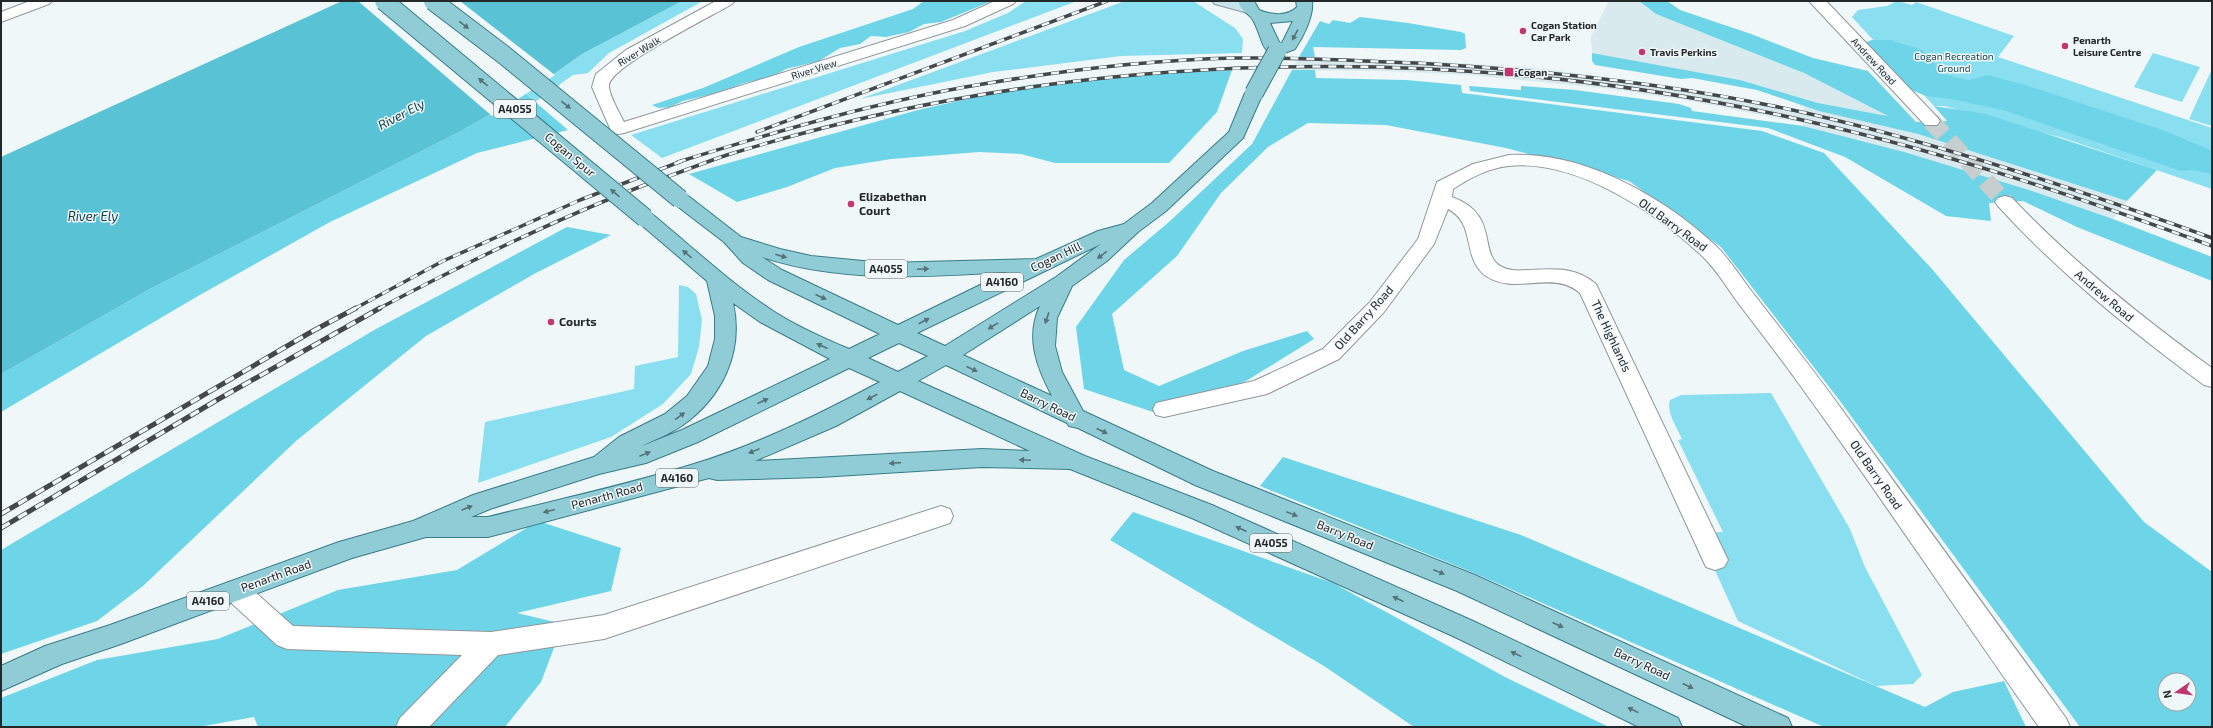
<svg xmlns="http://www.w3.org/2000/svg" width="2213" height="728" font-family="'Exo 2',sans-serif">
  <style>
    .built { fill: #d9eaee }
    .green { fill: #89dfef }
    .forest { fill: #6dd5e7; fill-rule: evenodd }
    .water { fill: #59c2d4 }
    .pier { fill: #eff7f9 }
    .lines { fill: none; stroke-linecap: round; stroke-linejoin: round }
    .street-tunnel { stroke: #c7cecf; stroke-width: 18; stroke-dasharray: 18 9; stroke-linecap: butt }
    .street-casing { stroke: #8f9799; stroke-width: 2 }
    .secondary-casing { stroke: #8f9799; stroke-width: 2 }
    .primary-casing { stroke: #397c88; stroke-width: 2 }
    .street { fill: #fff; fill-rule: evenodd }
    .secondary { fill: #c7e6eb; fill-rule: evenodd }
    .primary { fill: #8fccd6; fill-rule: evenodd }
    .rail-far1-casing { stroke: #45484a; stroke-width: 3.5 }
    .rail-casing { stroke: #45484a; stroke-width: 5 }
    .rail-far1 { stroke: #eff7f9; stroke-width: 2.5; stroke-dasharray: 8; stroke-linecap: butt }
    .rail { stroke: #eff7f9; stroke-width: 3.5; stroke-dasharray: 10; stroke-linecap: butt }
    .primary-bridge-casing { stroke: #397c88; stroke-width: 20; stroke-linecap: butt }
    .primary-bridge { stroke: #8fccd6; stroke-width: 18 }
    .oneway { fill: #557277 }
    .poi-dot { fill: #c1366e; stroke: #eff7f9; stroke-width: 1.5 }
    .labels { text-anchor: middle; stroke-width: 3; stroke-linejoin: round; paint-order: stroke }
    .far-poi-label { font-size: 10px; font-weight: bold; fill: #252829; stroke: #eff7f9; text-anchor: start }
    .far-street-label { font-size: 10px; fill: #252829; stroke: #eff7f9 }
    .far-park-label { font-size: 10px; fill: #194850; stroke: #eff7f9 }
    .shield { fill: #eff7f9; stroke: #626667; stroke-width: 1 }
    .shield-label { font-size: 11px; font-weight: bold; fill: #252829 }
    .street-label { font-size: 12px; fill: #252829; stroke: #eff7f9 }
    .poi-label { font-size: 12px; font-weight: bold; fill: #252829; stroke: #eff7f9; text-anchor: start }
    .water-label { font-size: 13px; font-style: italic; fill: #0b3d45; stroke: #eff7f9 }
  </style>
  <rect width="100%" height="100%" fill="#eff7f9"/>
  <g class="built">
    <polygon points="1609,1 1639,1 1656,14 1804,73 1889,116 1818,103 1740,80 1592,53 1591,36"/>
    <polygon points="1299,57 1428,61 1535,68 1682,87 1804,110 1804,106 1918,134 2127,201 2113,219 1952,167 1803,126 1803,123 1680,99 1602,88 1471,75 1389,71 1292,70"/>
  </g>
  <g class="green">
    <polygon points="682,1 703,1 609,53 588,73 573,75 535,102 526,94 582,54"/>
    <polygon points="1026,1 1077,1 662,158 631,135 965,31 1008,13"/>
    <polygon points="1125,1 1193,1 1235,28 1243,39 1242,53 1121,56 993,72 860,99"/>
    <polygon points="1897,1 1912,5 1916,2 2014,36 1998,57 2212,128 2212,189 2063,138 1944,106 1934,106 1852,17 1858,10 1887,6"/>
    <polygon points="2153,53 2200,67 2182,102 2134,87"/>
    <polygon points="2212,69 2212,126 2189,119"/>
    <polygon points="679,285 688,287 696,294 702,320 699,347 691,374 663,404 611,437 478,483 485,422 634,389 635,366 678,357"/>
    <path d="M1771 393 1850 529 1865 567 1922 675 1913 684 1876 686 1738 621 1698 533 1723 532 1678 440 1682 439C1677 428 1666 412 1670 400L1681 395Z"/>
  </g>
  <g class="forest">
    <polygon points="924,1 992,1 941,22 924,24 909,32 886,37 871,36 860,44 840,48 819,61 786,69 772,77 744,83 721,92 683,101 670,107 659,108 652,105 703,88 799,47 913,9"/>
    <polygon points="1639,1 1667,1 1680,10 1751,34 1813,58 1868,71 1916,122 1947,121 1934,106 1986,114 2157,170 2127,201 1918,134 1819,111 1757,90 1692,78 1681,79 1595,65 1592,61 1592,53 1740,80 1818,103 1888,116 1804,73 1656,14"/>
    <polygon points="1360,17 1408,23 1461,32 1465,34 1466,48 1461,50 1313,47 1315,57 1299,57 1320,21 1329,24 1333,20 1350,23"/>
    <polygon points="1872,40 1891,40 1922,50 1944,74 1968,80 1988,75 2028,86 2168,132 2212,151 2212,174 2193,170 2181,171 2003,110 1951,99 1926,96 1909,89 1868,46 1866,42"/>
    <polygon points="1232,70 1217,112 1169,163 1055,163 1021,154 979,152 891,159 835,168 787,187 737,202 689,174 918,110 1029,85 1124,76"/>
    <path d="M1292 70H1315L1316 78 1406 80 1461 85 1462 93 1762 131 1824 153 1932 269 2144 522 2212 572V727H2080L1840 401 1721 247 1629 181 1506 148 1386 125 1308 123 1268 147 1221 193 1177 256 1112 314 1124 370 1159 386 1243 351 1307 331 1314 339 1246 381 1165 416 1084 389 1076 327 1124 260 1169 222 1252 144ZM2165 680H2189V704H2165Z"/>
    <polygon points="1469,86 1521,90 1521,86 1575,90 1679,104 1691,108 1692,111 1803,126 1904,152 2029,190 2113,219 2212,257 2212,281 2077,227 2023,201 1989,203 1991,221 1946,216 1845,157 1768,128 1470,91"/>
    <polygon points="526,94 568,130 477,153 330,222 198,296 1,412 1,374 148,290 461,131"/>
    <polygon points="567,227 611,235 534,274 426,336 296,441 143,586 97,621 1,654 1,550 376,329"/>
    <polygon points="1283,457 1521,535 1925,707 1953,692 2004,681 2026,727 1824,727 1474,573 1260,486"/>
    <polygon points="1133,512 1333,583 1507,678 1609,727 1414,727 1324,666 1110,540"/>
    <polygon points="538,521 621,548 611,591 517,613 563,624 541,682 505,727 258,727 254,717 198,727 1,727 1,698 97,660 218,639 338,590 457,570"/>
  </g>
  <polygon class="water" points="342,1 682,1 582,54 526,94 461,131 148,290 1,374 1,157"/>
  <polygon class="pier" points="358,1 460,1 555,75 492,116"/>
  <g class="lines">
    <polyline class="street-tunnel" points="1931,121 2005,202"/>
    <g class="street-casing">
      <g id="street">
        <polygon points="30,1 52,1 49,4 1,22 1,12"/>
        <path d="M716 1H735L732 4C712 16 611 66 609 85 608 93 620 114 624 122L953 20 995 1H1016L1013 4 965 26 624 133 618 134 612 133 592 87 596 74 626 50Z"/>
        <polygon points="1809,1 1826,1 1937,117 1940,121 1937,125 1925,125"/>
        <path d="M1509 155C1583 151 1662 196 1715 245 1731 260 1742 280 1756 297 1787 337 1819 377 1848 418 1920 518 1993 618 2066 718L2070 727H2039C1961 617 1886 504 1807 395 1786 365 1764 337 1742 308 1728 290 1717 269 1700 254 1654 211 1575 159 1509 166 1488 168 1470 178 1453 189L1452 197C1501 215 1477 254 1502 267 1510 271 1519 271 1527 270 1553 269 1575 266 1596 284L1728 560 1724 567 1715 570 1706 567 1580 293C1552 269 1516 296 1486 276 1461 258 1477 224 1448 209L1434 244 1384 312 1339 359 1267 394 1164 417 1156 415 1153 409 1156 403 1254 381 1323 349 1370 302 1418 239 1437 182 1473 164Z"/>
        <path d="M2005 196 2012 198C2073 262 2140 316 2212 368V387L2204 385C2130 330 2060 274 1998 206L1995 202 1998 198Z"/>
        <polygon points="941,506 950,509 953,516 950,523 604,639 498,655 429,727 396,727 400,718 462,655 287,649 277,645 227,599 223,591 227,583 236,580 245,583 293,626 491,632 604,615"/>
      </g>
    </g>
    <g class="secondary-casing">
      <polygon id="secondary" points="1212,1 1239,1 1254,5 1256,8 1254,11 1248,13 1215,4"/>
    </g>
    <g class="primary-casing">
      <g id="primary">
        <path d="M1238 1H1254L1259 10C1271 15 1287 17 1297 7L1296 1H1312C1314 16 1303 37 1295 49 1260 64 1266 44 1253 20 1249 13 1242 13 1238 1ZM1293 21 1282 43 1280 44 1270 23Z"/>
        <path d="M1254 88 1260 89 1263 93 1243 138 1166 211 1138 232 1107 261 1072 286 1057 318 1055 346 1062 372 1083 411 1213 471 1475 575 1788 718 1792 727H1748L1457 591 1195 485 1078 428 1069 426 1067 423 946 365 918 381 1085 456 1212 505 1473 621 1678 718 1682 727H1639L1455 637 1194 519 1070 469 982 467 820 477 717 480 709 478 488 537H426L352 558 121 644 62 664 1 691V666L45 646 110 625 339 542 413 521 473 495 594 457 619 437 665 414 687 396 708 366 715 339V316L707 281 638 222 635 218 638 214 645 212 652 214C691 246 730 283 773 311 796 326 823 338 849 349L880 334 768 280 743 263 724 242 673 203 670 199 673 195 680 193 687 195 741 237 780 249 811 256 884 263 1036 259 1098 231 1124 224 1152 203 1229 132 1245 93 1248 89ZM1101 244 1056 277 945 346 917 333ZM762 257C840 283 926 277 1007 272L898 325 782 270ZM733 303 760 322 830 359 682 430 642 446C655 439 668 435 680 427 722 399 744 352 733 303ZM1040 306C1025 337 1037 368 1052 396L963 355ZM899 343 928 356 898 372 868 358ZM849 368 880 382C820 414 759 444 694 464 626 485 557 500 488 517H471L490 509 599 474 646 463 698 442ZM900 391 1030 451 982 449 755 461 836 426Z"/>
      </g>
    </g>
    <use href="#street" class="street"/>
    <use href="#secondary" class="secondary"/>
    <use href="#primary" class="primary"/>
    <g class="rail-far1-casing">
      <g id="rail-far1">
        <polyline points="757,132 1107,1"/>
        <path d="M678 162C778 131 879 101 983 84 1066 70 1150 60 1234 58 1294 57 1355 61 1415 63 1546 70 1677 84 1806 113 1944 145 2079 190 2212 238"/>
        <polyline points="354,309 443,261 580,200 682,161"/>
        <path d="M378 309C469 261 560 217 655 181 679 173 703 163 727 155 1076 47 1456 40 1811 122 1948 153 2081 198 2212 246"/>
      </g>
    </g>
    <g class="rail-casing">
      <g id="rail">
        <polyline points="1,514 311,332 356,308"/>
        <polyline points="1,528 217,400 380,308"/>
      </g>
    </g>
    <use href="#rail-far1" class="rail-far1"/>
    <use href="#rail" class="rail"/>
    <g class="primary-bridge-casing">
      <g id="primary-bridge">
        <polyline points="384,1 645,218"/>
        <polyline points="433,1 504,55 680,199"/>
        <polyline points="1254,93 1277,51"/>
      </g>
    </g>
    <use href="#primary-bridge" class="primary-bridge"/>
  </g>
  <defs><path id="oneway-solid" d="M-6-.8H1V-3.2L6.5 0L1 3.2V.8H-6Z"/></defs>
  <g class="oneway">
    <use href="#oneway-solid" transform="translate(464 25) rotate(37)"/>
    <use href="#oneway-solid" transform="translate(1295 35) rotate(118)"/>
    <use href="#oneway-solid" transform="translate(483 82) rotate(-140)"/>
    <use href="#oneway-solid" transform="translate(566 105) rotate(39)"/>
    <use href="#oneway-solid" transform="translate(615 193) rotate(-140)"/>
    <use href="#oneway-solid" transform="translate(687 254) rotate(-140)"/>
    <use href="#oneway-solid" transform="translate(1102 255) rotate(142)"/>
    <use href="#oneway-solid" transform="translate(781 256) rotate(16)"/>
    <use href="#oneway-solid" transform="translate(923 269) rotate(-2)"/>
    <use href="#oneway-solid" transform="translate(821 297) rotate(25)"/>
    <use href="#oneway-solid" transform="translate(1047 318) rotate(108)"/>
    <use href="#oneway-solid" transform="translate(924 321) rotate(-27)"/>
    <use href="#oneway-solid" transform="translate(993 326) rotate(148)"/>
    <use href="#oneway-solid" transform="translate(822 346) rotate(-156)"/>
    <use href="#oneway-solid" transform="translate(972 369) rotate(25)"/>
    <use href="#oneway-solid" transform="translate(872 397) rotate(152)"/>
    <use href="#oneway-solid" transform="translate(763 401) rotate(-25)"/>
    <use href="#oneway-solid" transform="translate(680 416) rotate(-36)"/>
    <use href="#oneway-solid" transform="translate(1102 431) rotate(25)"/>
    <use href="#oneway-solid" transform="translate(754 451) rotate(158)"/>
    <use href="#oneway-solid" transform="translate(645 454) rotate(-22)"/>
    <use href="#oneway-solid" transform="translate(1025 460) rotate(-178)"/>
    <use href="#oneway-solid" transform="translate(895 463) rotate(176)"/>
    <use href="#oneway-solid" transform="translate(467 508) rotate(-23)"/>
    <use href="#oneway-solid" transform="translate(549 511) rotate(166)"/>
    <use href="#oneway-solid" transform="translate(1292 514) rotate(22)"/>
    <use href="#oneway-solid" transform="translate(1241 529) rotate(-156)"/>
    <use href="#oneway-solid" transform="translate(1439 572) rotate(22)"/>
    <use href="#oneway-solid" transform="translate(1398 599) rotate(-156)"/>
    <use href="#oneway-solid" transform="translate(1558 625) rotate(25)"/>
    <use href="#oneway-solid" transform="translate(1516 654) rotate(-154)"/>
    <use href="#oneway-solid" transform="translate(1688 686) rotate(25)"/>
    <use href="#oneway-solid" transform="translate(1633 710) rotate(-154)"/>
  </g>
  <g class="poi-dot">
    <circle cx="1523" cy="31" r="4"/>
    <circle cx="2065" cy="46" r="4"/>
    <circle cx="1642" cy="52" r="4"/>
    <rect x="1504" y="67" width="10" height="10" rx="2"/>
    <circle cx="851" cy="204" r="4"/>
    <circle cx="551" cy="322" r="4"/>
  </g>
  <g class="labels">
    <g class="far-poi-label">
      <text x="1531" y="29">Cogan Station<tspan x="1531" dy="12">Car Park</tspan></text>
      <text x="2073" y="44">Penarth<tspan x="2073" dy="12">Leisure Centre</tspan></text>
      <text x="1650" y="56">Travis Perkins</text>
      <text x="1518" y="76">Cogan</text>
    </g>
    <g class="far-street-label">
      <text transform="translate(639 51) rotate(-31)" y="4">River Walk</text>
      <text transform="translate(1874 61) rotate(47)" y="4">Andrew Road</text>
      <text transform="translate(814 69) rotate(-17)" y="4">River View</text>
    </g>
    <g class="far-park-label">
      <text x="1954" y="60">Cogan Recreation<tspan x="1954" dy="12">Ground</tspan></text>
    </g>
    <g class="shield">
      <rect x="494" y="100" width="42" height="18" rx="3"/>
      <rect x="865" y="260" width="42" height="18" rx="3"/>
      <rect x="981" y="273" width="42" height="18" rx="3"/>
      <rect x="656" y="469" width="42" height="18" rx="3"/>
      <rect x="1250" y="534" width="42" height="18" rx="3"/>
      <rect x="187" y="592" width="42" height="18" rx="3"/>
    </g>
    <g class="shield-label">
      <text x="515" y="113">A4055</text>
      <text x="886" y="273">A4055</text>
      <text x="1002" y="286">A4160</text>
      <text x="677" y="482">A4160</text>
      <text x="1271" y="547">A4055</text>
      <text x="208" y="605">A4160</text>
    </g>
    <g class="street-label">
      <text transform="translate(570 155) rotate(40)" y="4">Cogan Spur</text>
      <text transform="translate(1673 225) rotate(36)" y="4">Old Barry Road</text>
      <text transform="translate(1056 257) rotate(-25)" y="4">Cogan Hill</text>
      <text transform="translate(2104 296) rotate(40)" y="4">Andrew Road</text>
      <text transform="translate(1364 318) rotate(-48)" y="4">Old Barry Road</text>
      <text transform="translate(1611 336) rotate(65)" y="4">The Highlands</text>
      <text transform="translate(1048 405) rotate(26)" y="4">Barry Road</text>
      <text transform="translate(1876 475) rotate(55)" y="4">Old Barry Road</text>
      <text transform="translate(607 496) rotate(-15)" y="4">Penarth Road</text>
      <text transform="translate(1345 535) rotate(22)" y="4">Barry Road</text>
      <text transform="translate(276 576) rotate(-20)" y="4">Penarth Road</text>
      <text transform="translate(1642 664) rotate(25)" y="4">Barry Road</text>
    </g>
    <g class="poi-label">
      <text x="859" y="201">Elizabethan<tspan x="859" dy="14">Court</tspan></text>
      <text x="559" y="326">Courts</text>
    </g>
    <g class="water-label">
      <text transform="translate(401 114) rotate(-28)" y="5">River Ely</text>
      <text x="93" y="221">River Ely</text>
    </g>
  </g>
  <rect width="2213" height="728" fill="none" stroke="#252829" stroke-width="4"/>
  <g transform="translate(2177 692) rotate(257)"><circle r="19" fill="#eff7f9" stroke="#9ea4a6"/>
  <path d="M0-3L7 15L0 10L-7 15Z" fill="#c1366e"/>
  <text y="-6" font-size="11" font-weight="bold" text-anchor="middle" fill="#252829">N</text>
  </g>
</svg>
